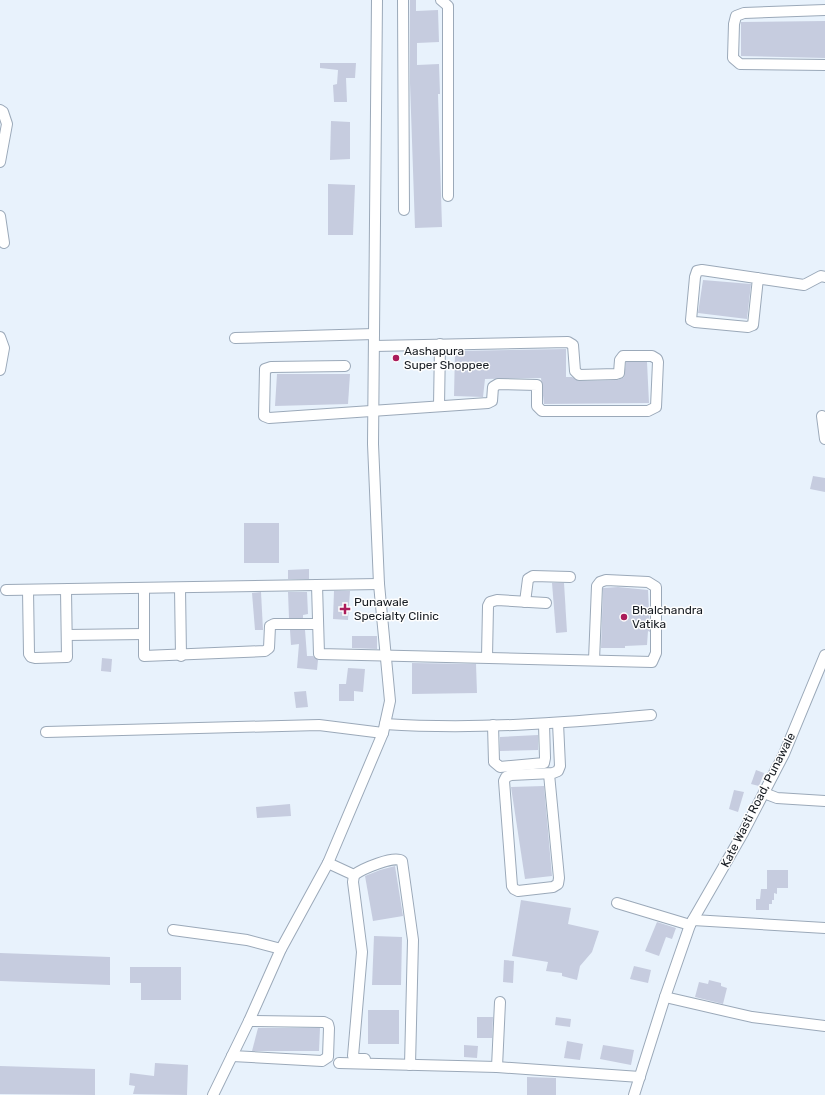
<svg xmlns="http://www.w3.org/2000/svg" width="825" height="1095" font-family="Rubik,sans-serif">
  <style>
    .building { fill: #c6ccdf }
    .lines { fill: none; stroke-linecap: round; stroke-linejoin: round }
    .minor-casing { stroke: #9ba9b9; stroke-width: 12 }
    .minor { stroke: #fff; stroke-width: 10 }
    .poi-dot { fill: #aa1b5a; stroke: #fefefe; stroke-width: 1.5 }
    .labels { text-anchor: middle; stroke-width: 3; stroke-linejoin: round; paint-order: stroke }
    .poi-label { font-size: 12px; fill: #171c22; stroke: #fefefe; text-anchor: start }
    .street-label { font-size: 12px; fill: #171c22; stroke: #fefefe }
  </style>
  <rect width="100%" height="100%" fill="#e8f2fc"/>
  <g class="building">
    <polygon points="410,0 416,0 416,11 438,10 439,42 417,43 417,65 439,64 440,94 438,94 442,227 415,228 410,83"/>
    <polygon points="825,21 825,58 741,56 741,22"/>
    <polygon points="320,63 356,63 355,78 346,78 347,102 334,102 333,85 337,84 338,70 320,68"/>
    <polygon points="331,121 350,122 350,159 330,160"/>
    <polygon points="328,184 355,185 353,235 328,235"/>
    <polygon points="703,280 751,284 747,319 698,313"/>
    <polygon points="566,349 566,377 572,377 579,381 618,380 624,377 626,362 647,362 649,403 544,404 541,378 485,379 483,397 454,396 455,351"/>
    <polygon points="277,374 350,374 348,404 275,406"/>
    <polygon points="813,476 825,478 825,492 810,489"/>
    <rect x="244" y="523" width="35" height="40"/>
    <polygon points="309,569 309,579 288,579 288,570"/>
    <polygon points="552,583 564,583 567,632 556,633"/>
    <polygon points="618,587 648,590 650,632 648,631 647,645 625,646 625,648 601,648 603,588"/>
    <polygon points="334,591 350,591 348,620 333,619"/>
    <polygon points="261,592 263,630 255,630 252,593"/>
    <polygon points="288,592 307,592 308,614 303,615 303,618 289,618"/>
    <polygon points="290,630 305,630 307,656 313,656 318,660 317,670 297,668 299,644 291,645"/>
    <polygon points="352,636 377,636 377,649 352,648"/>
    <polygon points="102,658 112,659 111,672 101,671"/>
    <polygon points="412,663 476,664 477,693 412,694"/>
    <polygon points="348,668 365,669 363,692 354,691 354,701 339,701 339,684 346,684"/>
    <polygon points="306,691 308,707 296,708 294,692"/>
    <polygon points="538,735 538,750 500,751 500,737"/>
    <polygon points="756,770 764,773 759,786 751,784"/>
    <polygon points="544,786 552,876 525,879 511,787"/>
    <polygon points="734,790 744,792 738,812 729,809"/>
    <polygon points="290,804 291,816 257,818 256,807"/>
    <polygon points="395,866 403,916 373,921 365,876 380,870"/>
    <polygon points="767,870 788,870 788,888 777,888 777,894 774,893 774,900 772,900 772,904 769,904 769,910 756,910 756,899 760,899 761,889 767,889"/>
    <polygon points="521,900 571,908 568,924 599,931 592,952 580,966 577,980 562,976 562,973 546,971 548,962 512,956"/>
    <polygon points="657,922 676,928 672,939 666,937 659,956 645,951"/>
    <polygon points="374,936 402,937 401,985 372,985"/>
    <polygon points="0,953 110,957 110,985 0,981"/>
    <polygon points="504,960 514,961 513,983 503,982"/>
    <polygon points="634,966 651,970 648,983 630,979"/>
    <polygon points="130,967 181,967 181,1000 141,1000 141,983 130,983"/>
    <polygon points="709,980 721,983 721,986 727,988 723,1004 695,997 699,982 708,984"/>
    <rect x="368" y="1010" width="31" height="34"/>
    <polygon points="477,1017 493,1017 492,1038 477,1038"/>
    <polygon points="556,1017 571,1019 570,1027 555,1025"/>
    <polygon points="258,1028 320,1028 319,1051 252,1051"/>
    <polygon points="567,1041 583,1044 580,1060 564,1058"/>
    <polygon points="464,1045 478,1046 477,1058 464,1057"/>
    <polygon points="603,1045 634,1050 631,1065 600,1059"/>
    <polygon points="155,1063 188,1065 187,1095 133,1094 135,1086 129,1085 130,1073 154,1076"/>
    <polygon points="0,1066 95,1069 95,1095 0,1094"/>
    <polygon points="527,1077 556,1078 556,1095 527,1095"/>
  </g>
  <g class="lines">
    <g class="minor-casing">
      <g id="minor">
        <polyline points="403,0 404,210"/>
        <polyline points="441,0 448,6 448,196"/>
        <polyline points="825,10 744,13 736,16 734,24 733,58 740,64 825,65"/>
        <polyline points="0,110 3,112 7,124 0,162"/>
        <polyline points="0,216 4,243"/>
        <polyline points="758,278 753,325 748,327 695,322 691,320 695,277 697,271 702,270 804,285 821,276 825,277"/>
        <polyline points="0,337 4,348 0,370"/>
        <polyline points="235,338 374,334"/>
        <polyline points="345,366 271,367 265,369 264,416 269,418 488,403 492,401 493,387 498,384 537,385 537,406 542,411 648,411 656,407 658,362 657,359 652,356 623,356 620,360 619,373 616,374 579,375 575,371 573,345 568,342 374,346"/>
        <polyline points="439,406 440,344"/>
        <polyline points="822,416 825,439"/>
        <polyline points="317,585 319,654 652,662 656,653 656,587 648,582 606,580 600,582 597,586 594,660"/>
        <polyline points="144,588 144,656 265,651 269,648 270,626 274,624 318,624"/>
        <polyline points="180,588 181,656"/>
        <polyline points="6,590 379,584"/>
        <polyline points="28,590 29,654 31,657 35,658 67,657 66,590"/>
        <polyline points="525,602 528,579 533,576 570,577"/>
        <polyline points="67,635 144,634"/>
        <polyline points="487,657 488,606 490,602 497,600 546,603"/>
        <path d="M385 724C474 730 563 723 651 715"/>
        <polyline points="493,725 494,762 500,767 544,763 545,758 544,724"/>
        <polyline points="46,732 319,725 383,733"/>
        <polyline points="549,774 559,878 558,884 553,887 518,891 514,889 512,886 504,781 506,777 511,775 553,773 558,771 560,766 558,723"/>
        <polyline points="764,793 777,798 825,801"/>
        <polyline points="328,863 354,875 353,882 362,952 353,1056 357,1059 365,1059"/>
        <path d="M354 875C362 869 394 855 402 861L413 940 410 1065"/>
        <polyline points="617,903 690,925"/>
        <polyline points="693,920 825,928"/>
        <polyline points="173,930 247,940 281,949"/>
        <polyline points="665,997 752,1017 825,1026"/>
        <polyline points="232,1056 322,1061 328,1057 329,1028 328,1024 324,1022 249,1021"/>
        <polyline points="339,1063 497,1067 640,1077"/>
        <polyline points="497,1067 500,1002"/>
        <polyline points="213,1095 249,1021 281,949 328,863 383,733 390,701 379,584 373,444 377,0"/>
        <polyline points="634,1095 665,997 690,925 743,833 784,754 825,655"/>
      </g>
    </g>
    <use href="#minor" class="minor"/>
  </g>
  <g class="poi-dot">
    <circle cx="396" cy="358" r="4"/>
    <path d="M343 603h4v4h4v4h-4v4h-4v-4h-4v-4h4z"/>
    <circle cx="624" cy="617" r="4"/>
  </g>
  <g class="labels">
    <g class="poi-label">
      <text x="404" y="355">Aashapura<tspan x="404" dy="14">Super Shoppee</tspan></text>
      <text x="354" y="606">Punawale<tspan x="354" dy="14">Specialty Clinic</tspan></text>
      <text x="632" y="614">Bhalchandra<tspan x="632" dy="14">Vatika</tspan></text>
    </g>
    <g class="street-label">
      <text transform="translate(758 800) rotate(-63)" y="4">Kate Wasti Road, Punawale</text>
    </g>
  </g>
</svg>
